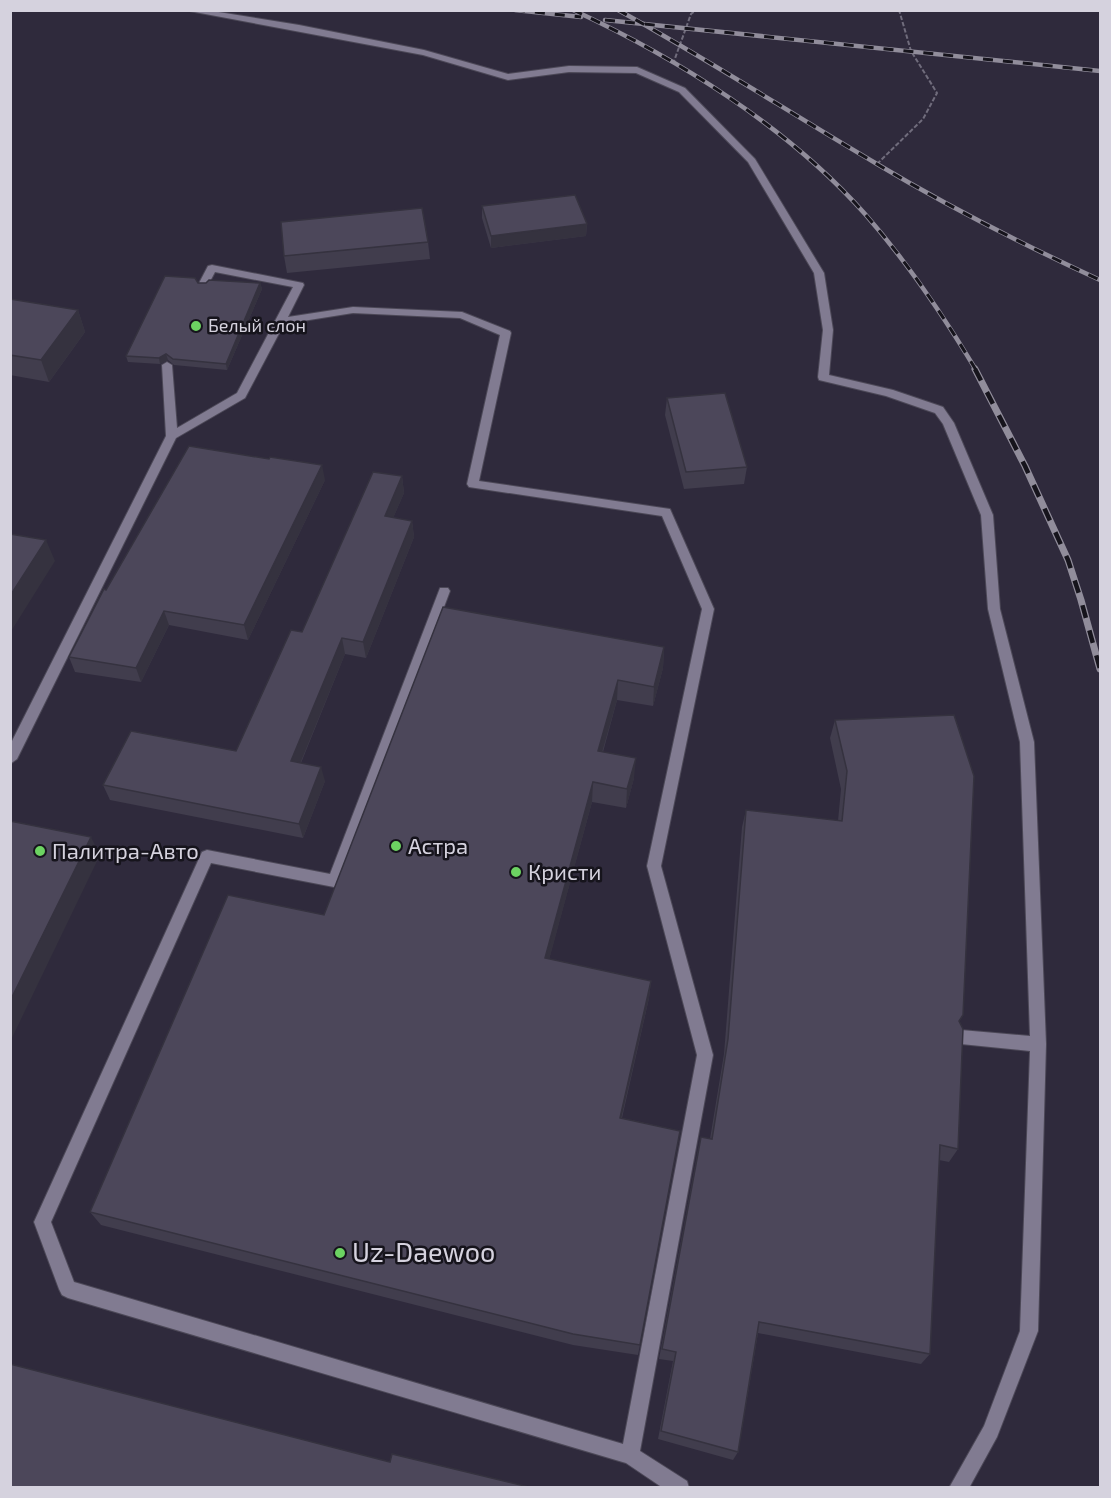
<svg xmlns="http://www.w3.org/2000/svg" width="1111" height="1498" font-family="'Exo 2',sans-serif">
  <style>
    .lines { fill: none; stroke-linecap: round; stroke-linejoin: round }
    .service-casing { stroke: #4c4857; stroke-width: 2 }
    .path { stroke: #706c7c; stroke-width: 2; stroke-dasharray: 4.5 2; stroke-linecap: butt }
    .service { fill: #817b91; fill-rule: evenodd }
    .rail-far1-casing { stroke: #918d9b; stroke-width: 4.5 }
    .rail-casing { stroke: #918d9b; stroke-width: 7 }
    .rail-far1 { stroke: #16141c; stroke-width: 3; stroke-dasharray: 10; stroke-linecap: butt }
    .rail { stroke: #16141c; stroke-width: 4.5; stroke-dasharray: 13; stroke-linecap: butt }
    .wall { fill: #413d4d }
    .shaded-wall { fill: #35323f }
    .building { fill: #4c475a; stroke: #35323f; stroke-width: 1.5 }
    .poi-dot { fill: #6cd362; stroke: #16141c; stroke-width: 2 }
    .labels { text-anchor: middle; stroke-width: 5; stroke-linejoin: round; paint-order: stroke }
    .far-poi-label { font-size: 18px; fill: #d5d2de; stroke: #16141c; text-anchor: start }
    .poi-label { font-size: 22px; fill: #d5d2de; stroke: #16141c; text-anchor: start }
    .near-poi-label { font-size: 27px; fill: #d5d2de; stroke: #16141c; text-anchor: start }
  </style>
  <rect width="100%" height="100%" fill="#2f2a3c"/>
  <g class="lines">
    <g class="service-casing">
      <g id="service">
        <polygon points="184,10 206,10 299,25 424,50 508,74 569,66 637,67 685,88 755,159 824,273 833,330 829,375 893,390 943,407 954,423 993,515 1000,609 1034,742 1046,1044 1038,1331 997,1437 969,1488 949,1488 984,1426 1020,1331 1030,1051 961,1044 956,1042 953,1037 956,1032 961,1030 1030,1036 1020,742 988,609 981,515 943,424 935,413 886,396 819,380 818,377 823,330 814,273 748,162 679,92 636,73 569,72 508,80 423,55"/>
        <polygon points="212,265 303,283 304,285 288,317 353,307 462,312 510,331 511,333 479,481 670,509 714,609 661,866 713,1055 640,1451 687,1481 689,1488 663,1488 626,1463 68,1298 62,1295 59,1289 34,1222 202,852 207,850 330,874 440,588 448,588 450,591 339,885 334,887 211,863 51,1222 74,1282 623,1444 697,1055 647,866 702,609 662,516 469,487 467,484 500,335 460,318 353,313 284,324 245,398 176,438 17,759 10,764 10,745 166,436 162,365 167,362 172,365 177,428 237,393 293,287 215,272 207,287 199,287 198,285 208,266"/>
      </g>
    </g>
    <g class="path">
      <polyline points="673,64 691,14 696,10"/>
      <polyline points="877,164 923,119 937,93 911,51 899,10"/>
    </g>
    <use href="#service" class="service"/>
    <g class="rail-far1-casing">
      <g id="rail-far1">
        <polyline points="515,10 581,17"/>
        <path d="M573 10C677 58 789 128 865 214 908 263 943 315 976 370"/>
        <path d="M618 10C706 58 790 113 877 164 949 207 1024 245 1100 280"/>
        <polyline points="605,20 1100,71"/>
      </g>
    </g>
    <g class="rail-casing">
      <polyline id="rail" points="975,369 1025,466 1068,560 1081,600 1100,669"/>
    </g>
    <use href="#rail-far1" class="rail-far1"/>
    <use href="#rail" class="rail"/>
  </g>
  <g class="wall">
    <polygon points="482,206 587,224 586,236 491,248 482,218"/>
    <polygon points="428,242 430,259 287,273 284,256"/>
    <polygon points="198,283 260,283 262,289 227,370 174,365 168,360 160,364 128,362 126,356"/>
    <polygon points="10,299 78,310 85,332 49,382 10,375"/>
    <polygon points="667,398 747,467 744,484 684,489 665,415"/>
    <polygon points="402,476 404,493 393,518 412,521 414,537 366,658 345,654 301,763 325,781 303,838 110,800 103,785 236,751 302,632"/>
    <polygon points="325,480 248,640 169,625 141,682 75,672 69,657 106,590"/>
    <polygon points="443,607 664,647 663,668 653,706 617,700 603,752 634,778 626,808 592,802 549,959 651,981 649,998 622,1118 680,1131 638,1355 573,1345 101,1225 90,1212 324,915"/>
    <polygon points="835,720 960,1022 958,1149 949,1162 939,1160 930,1354 921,1364 758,1333 738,1452 733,1460 658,1439 673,1361 659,1359 698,1150 701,1137 710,1139 724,1054 742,827 746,810 838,821 841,789 830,738"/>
  </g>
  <g class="shaded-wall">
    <polygon points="587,224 586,236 491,248 491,236"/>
    <polygon points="260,283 262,289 227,370 226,364"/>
    <polygon points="78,310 85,332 49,382 41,360"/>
    <polygon points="166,354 168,360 160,364 159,358"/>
    <polygon points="322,465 325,480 248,640 244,625"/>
    <polygon points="402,476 404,493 387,532 385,516"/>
    <polygon points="412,521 414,537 366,658 363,642"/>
    <polygon points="46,540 55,561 10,633 10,596"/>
    <polygon points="164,611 169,625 141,682 136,668"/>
    <polygon points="342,638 345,654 295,776 291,761"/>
    <polygon points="664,647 663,668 653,706 654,687"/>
    <polygon points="618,680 617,700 597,770 598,751"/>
    <polygon points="636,758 634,778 626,808 627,789"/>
    <polygon points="321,767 325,781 303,838 299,824"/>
    <polygon points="593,782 592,802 545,975 545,958"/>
    <polygon points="91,837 100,855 10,1042 10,1001"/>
    <polygon points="651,981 649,998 618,1132 620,1118"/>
  </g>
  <g class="building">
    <polygon points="575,195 587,224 491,236 482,206"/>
    <polygon points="422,208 428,242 284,256 281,222"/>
    <polygon points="165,276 195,278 198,283 206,283 209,280 260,283 226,364 173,359 166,354 159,358 126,356"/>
    <polygon points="10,299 78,310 41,360 10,355"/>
    <polygon points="725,393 747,467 686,472 667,398"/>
    <polygon points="189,446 269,459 270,457 322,465 244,625 164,611 136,668 69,657 104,589 106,590"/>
    <polygon points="373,472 402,476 385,516 412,521 363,642 342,638 291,761 321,767 299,824 103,785 131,731 236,751 291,630 302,632"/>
    <polygon points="10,534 46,540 10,596"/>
    <polygon points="443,607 664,647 654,687 618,680 598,751 636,758 627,789 593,782 545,958 651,981 620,1118 680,1131 640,1345 573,1334 90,1212 228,895 324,915"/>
    <polygon points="954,715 974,776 963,1015 959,1021 963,1029 958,1149 940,1145 930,1354 759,1322 738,1452 661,1431 676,1352 662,1349 701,1137 712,1139 728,1039 746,810 842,821 847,771 835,720"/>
    <polygon points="10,821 91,837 10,1001"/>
    <polygon points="10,1364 390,1462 392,1454 533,1488 10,1488"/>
  </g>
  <g class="poi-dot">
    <circle cx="196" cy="326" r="6"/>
    <circle cx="396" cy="846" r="6"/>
    <circle cx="40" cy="851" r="6"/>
    <circle cx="516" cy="872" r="6"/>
    <circle cx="340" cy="1253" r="6"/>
  </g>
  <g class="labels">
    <g class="far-poi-label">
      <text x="208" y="332">Белый слон</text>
    </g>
    <g class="poi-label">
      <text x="408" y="854">Астра</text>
      <text x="52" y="859">Палитра-Авто</text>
      <text x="528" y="880">Кристи</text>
    </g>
    <g class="near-poi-label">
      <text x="352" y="1262">Uz-Daewoo</text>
    </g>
  </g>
  <rect width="1111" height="1498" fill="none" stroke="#d5d2de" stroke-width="24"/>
</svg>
